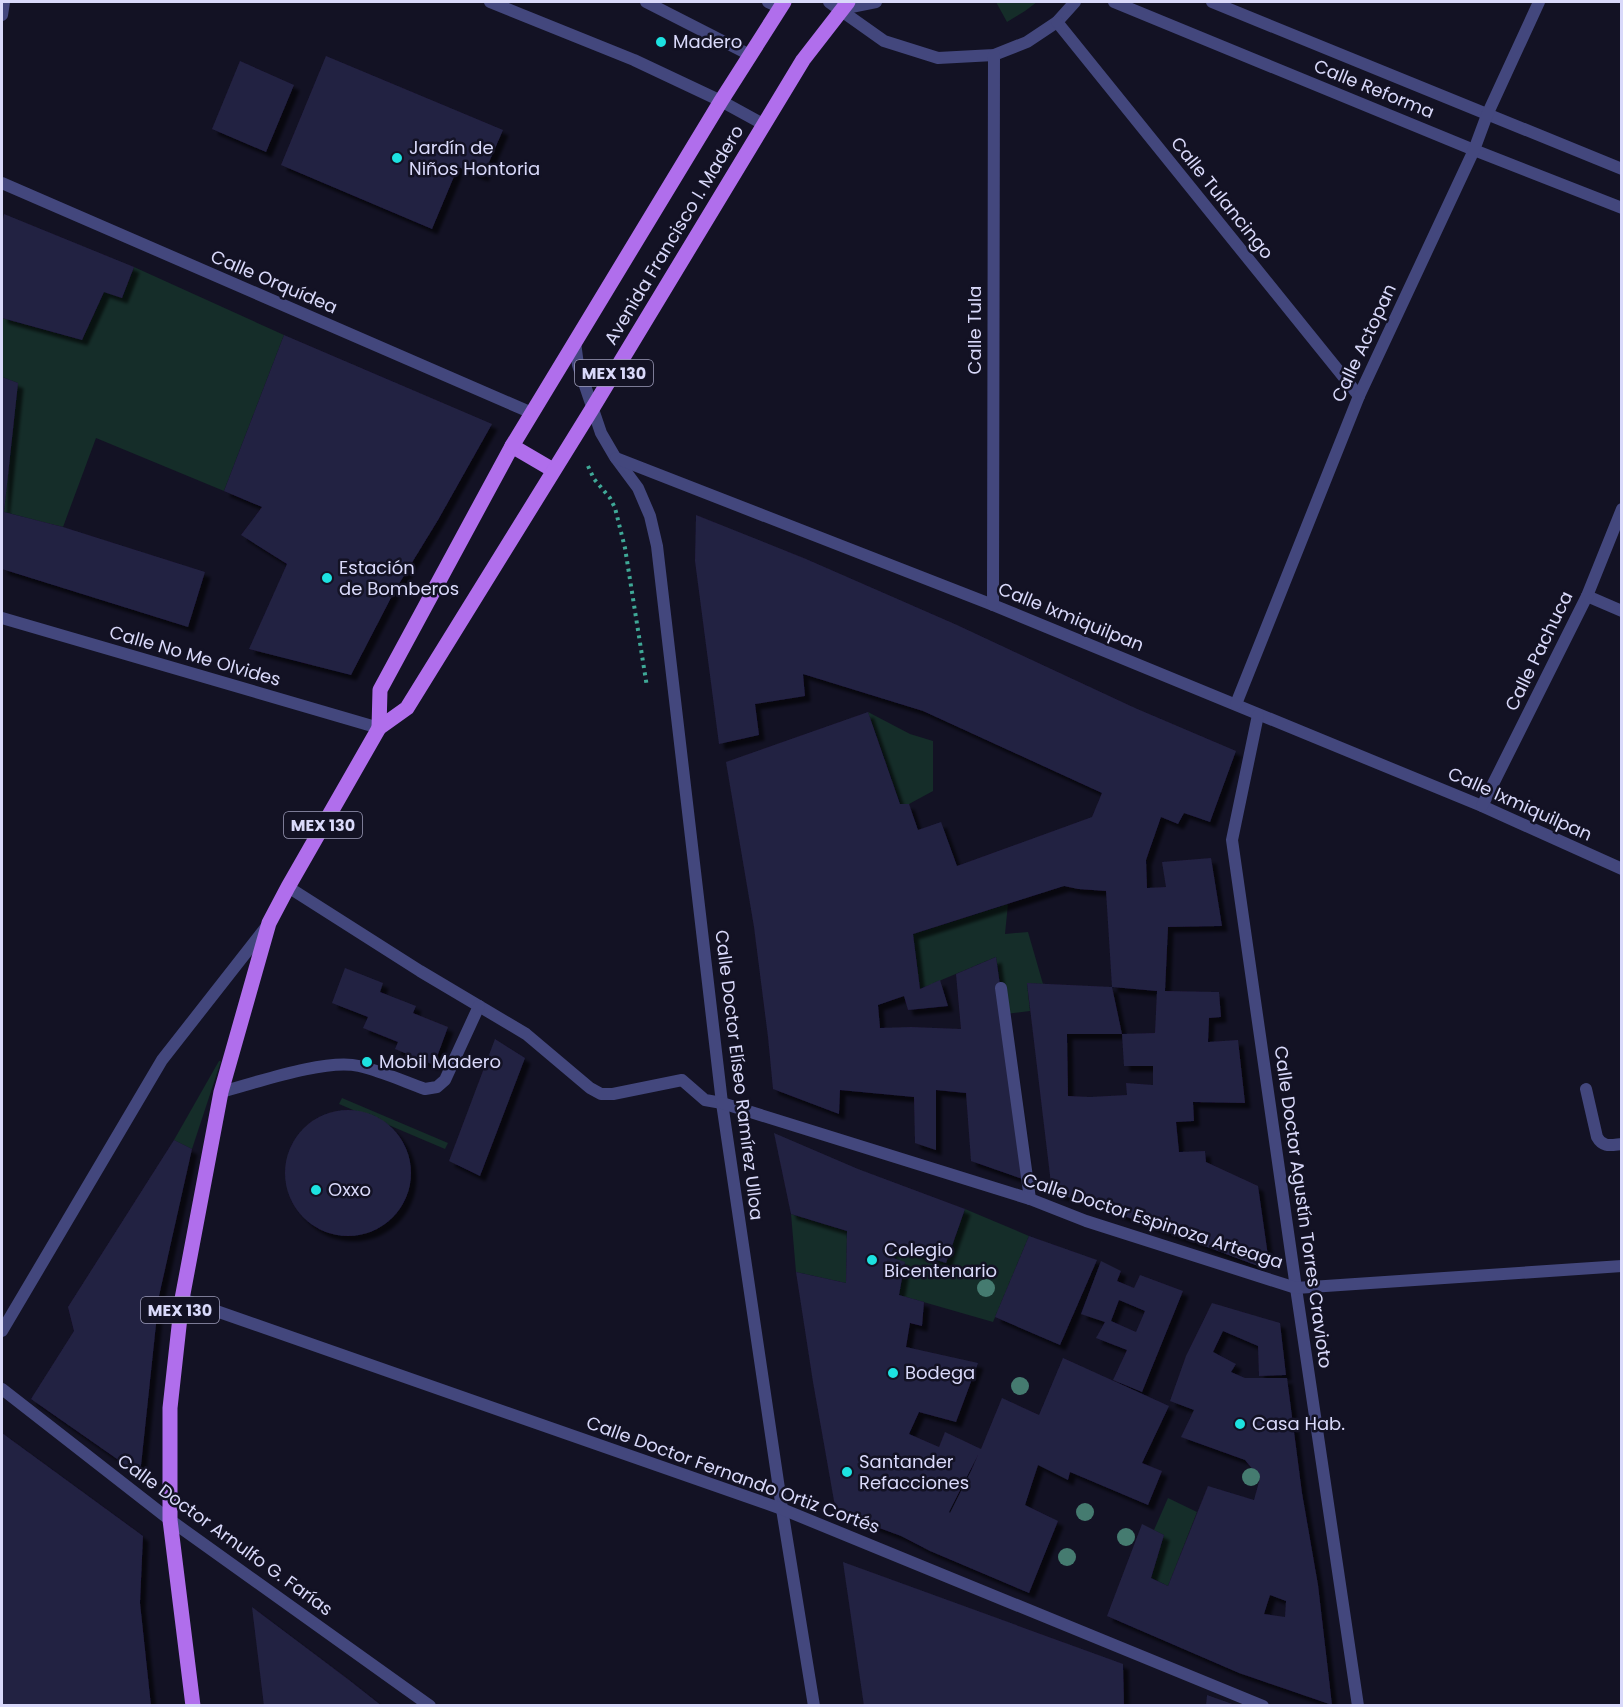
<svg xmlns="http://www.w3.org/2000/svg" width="1623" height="1707" font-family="Poppins,sans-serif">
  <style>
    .green { fill: #152d29 }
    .building { fill: #232042; fill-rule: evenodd; filter: url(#shadow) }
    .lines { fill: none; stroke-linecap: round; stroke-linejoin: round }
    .path { stroke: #3fa997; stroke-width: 4; stroke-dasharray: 3 4.5; stroke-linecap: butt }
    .service { stroke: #43477d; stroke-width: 12 }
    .minor { stroke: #43477d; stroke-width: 12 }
    .tertiary { stroke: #43477d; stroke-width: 12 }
    .primary { stroke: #b06eec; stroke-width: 15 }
    .tree { fill: #457b70 }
    .poi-dot { fill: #1de2e1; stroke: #131224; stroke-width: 2 }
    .labels { text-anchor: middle; stroke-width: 5; stroke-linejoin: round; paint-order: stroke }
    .shield { fill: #131224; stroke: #9e9dba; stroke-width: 1.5 }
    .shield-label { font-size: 16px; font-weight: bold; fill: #d9d9fa }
    .poi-label { font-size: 18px; fill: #d9d9fa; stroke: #131224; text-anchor: start }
    .street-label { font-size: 18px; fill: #d9d9fa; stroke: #131224 }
  </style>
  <defs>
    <filter id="shadow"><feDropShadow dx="5.5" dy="5.5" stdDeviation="1.5" flood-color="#0009"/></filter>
  </defs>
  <rect width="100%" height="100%" fill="#131224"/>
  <g class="green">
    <polygon points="996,2 1037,2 1025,11 1007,22"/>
    <polygon points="134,267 284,335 224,491 96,438 63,527 4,512 18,383 2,377 2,318 82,340 104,292 122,298"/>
    <polygon points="868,712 910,734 933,741 933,791 909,804 900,804"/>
    <polygon points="1008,904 1005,934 1028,932 1043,984 1027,983 1030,1011 1005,1014 996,957 920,989 913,934"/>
    <polygon points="219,1061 221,1061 192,1149 174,1140"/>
    <polygon points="342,1098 448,1143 445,1149 339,1104"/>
    <polygon points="965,1209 1029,1236 993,1322 899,1295 905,1263 890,1257 894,1246 946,1263"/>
    <polygon points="791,1214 847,1231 846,1283 796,1272"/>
    <polygon points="1168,1498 1197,1512 1168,1586 1151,1578 1164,1535 1154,1530"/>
  </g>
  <g class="building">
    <polygon points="326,56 503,130 483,176 458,167 432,229 281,165"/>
    <polygon points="240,61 294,85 266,152 212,129"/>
    <polygon points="4,214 134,267 122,298 104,292 82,340 2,318 2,224"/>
    <polygon points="284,335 492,424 438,520 394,592 351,675 249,649 287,564 241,535 262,507 224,491"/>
    <polygon points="2,377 18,383 4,512 63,527 205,572 188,627 2,569"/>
    <polygon points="696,515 806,559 957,625 1135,708 1236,751 1210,822 1184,813 1178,824 1161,817 1146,860 1147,888 1166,887 1162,862 1211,858 1222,926 1168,927 1165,991 1219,992 1221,1017 1209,1018 1208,1042 1238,1040 1245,1103 1193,1102 1194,1121 1176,1122 1179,1152 1205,1151 1206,1162 1258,1186 1268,1256 1258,1266 1100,1207 1052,1192 1027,983 1112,987 1122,1034 1067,1034 1068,1096 1090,1097 1127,1095 1126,1083 1153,1085 1153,1066 1124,1066 1122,1034 1155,1033 1157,991 1112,987 1106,891 1078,889 1064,886 913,934 920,989 940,980 948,1006 908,1010 904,996 878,1005 880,1028 911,1027 961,1029 956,974 996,957 1028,1181 971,1161 966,1093 936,1090 936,1150 915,1143 914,1097 840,1090 839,1114 773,1089 768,1037 754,927 726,762 868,712 900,804 909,804 918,830 941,822 957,866 1092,817 1102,793 923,711 803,674 805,696 755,704 759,735 719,744 695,561"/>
    <polygon points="345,968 383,983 380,992 416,1006 413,1013 448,1027 434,1065 395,1049 398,1042 363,1028 368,1017 332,1003"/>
    <polygon points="495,1039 525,1058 480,1176 449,1161"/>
    <circle cx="348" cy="1173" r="63"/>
    <path d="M774 1133 858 1169 965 1209 946 1263 894 1246 890 1257 905 1262 899 1295 924 1302 922 1326 910 1323 906 1347 978 1363 956 1422 919 1412 909 1434 939 1447 945 1432 981 1449 1002 1398 1039 1415 1063 1358 1169 1406 1142 1463 1162 1471 1148 1505 1070 1472 1068 1480 1038 1465 1025 1505 1058 1521 1029 1593 930 1551 901 1536 836 1512 813 1382 796 1272 846 1283 847 1231 791 1214ZM978 1455 971 1471 950 1513 949 1512Z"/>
    <polygon points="174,1140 192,1149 159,1296 140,1475 31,1399 74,1331 68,1307"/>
    <polygon points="1029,1236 1097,1260 1060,1345 995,1317"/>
    <path d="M1101 1261 1121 1271 1117 1281 1134 1288 1140 1275 1183 1291 1142 1392 1113 1380 1127 1350 1096 1338 1105 1322 1081 1314ZM1119 1300 1145 1311 1136 1332 1111 1321Z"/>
    <path d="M1212 1303 1280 1323 1286 1375 1259 1376 1258 1346 1223 1331 1213 1352 1236 1364 1231 1372 1245 1378H1287L1302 1493 1318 1585 1332 1705 1239 1673 1107 1616 1142 1524 1164 1535 1151 1578 1168 1586 1208 1486 1254 1500 1260 1478 1245 1460 1181 1437 1194 1410 1170 1401 1186 1356ZM1270 1595 1286 1601 1285 1617 1264 1614Z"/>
    <polygon points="2,1433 143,1536 140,1603 151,1706 2,1706"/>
    <polygon points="843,1562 1123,1664 1124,1706 864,1706"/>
    <polygon points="252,1607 349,1680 382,1706 264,1706"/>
    <polygon points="1207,1695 1235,1705 1235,1706 1206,1706"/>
  </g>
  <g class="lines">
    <polyline class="path" points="588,466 594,479 610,498 615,508 625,548 647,687"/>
    <g class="service">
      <polyline points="490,2 634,60 721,101 763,124"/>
      <polyline points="646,2 750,55"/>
      <polyline points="768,2 781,8"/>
      <polyline points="841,9 876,2"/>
      <polyline points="288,887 420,971 526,1034 590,1088 601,1094 613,1094 682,1080 705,1100 722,1103"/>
      <path d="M221 1092C255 1083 326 1058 359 1066 381 1071 403 1081 425 1089L437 1087 445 1080 479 1006"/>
    </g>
    <g class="minor">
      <polyline points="829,2 884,41 938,58 994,55 1027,42 1057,22 1075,2"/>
      <polyline points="1114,2 1474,150 1622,208"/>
      <polyline points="1212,2 1622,169"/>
      <polyline points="2,15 4,2"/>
      <polyline points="1057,22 1359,396"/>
      <polyline points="2,183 532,413"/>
      <polyline points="575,342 578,365 601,433 615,457 638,488 650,516 657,546 722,1103 782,1509 814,1706"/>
      <polyline points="616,458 993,605 1482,806 1622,869"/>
      <polyline points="1587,596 1622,611"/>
      <polyline points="993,605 994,55"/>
      <polyline points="2,618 379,728"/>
      <polyline points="1236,704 1359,396 1474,150 1487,115 1539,2"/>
      <polyline points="1258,715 1232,840 1296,1288 1358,1706"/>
      <polyline points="1482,806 1587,596 1622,509"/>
      <polyline points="1001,988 1030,1199"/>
      <path d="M1586 1089 1597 1137C1603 1148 1611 1145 1622 1144"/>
      <polyline points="722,1103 1030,1199 1086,1221 1296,1288 1622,1266"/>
      <polyline points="182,1299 782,1509 1263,1706"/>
      <polyline points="2,1389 170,1520 430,1706"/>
    </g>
    <polyline class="tertiary" points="2,1331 162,1060 267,926"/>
    <g class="primary">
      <polyline points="512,446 553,470"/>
      <polyline points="379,728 380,690 512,446 721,101 784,2"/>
      <polyline points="193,1706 170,1520 170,1408 182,1299 221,1092 269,923 288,887 379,728 407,708 592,409 803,60 848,2"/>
    </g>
  </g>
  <g class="tree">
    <circle cx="986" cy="1288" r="9"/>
    <circle cx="1020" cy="1386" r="9"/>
    <circle cx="1251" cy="1477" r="9"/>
    <circle cx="1085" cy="1512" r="9"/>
    <circle cx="1126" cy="1537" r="9"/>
    <circle cx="1067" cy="1557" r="9"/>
  </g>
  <g class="poi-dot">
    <circle cx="661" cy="42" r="6"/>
    <circle cx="397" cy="158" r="6"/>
    <circle cx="327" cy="578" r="6"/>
    <circle cx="367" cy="1062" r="6"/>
    <circle cx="316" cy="1190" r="6"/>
    <circle cx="872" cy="1260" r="6"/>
    <circle cx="893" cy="1373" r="6"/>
    <circle cx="1240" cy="1424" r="6"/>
    <circle cx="847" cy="1472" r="6"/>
  </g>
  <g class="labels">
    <g class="shield">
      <rect x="575" y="360" width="78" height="26" rx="4.5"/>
      <rect x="284" y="812" width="78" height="26" rx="4.5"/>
      <rect x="141" y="1297" width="78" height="26" rx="4.5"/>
    </g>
    <g class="shield-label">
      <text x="614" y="379">MEX 130</text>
      <text x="323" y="831">MEX 130</text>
      <text x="180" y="1316">MEX 130</text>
    </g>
    <g class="poi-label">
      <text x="673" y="48">Madero</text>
      <text x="409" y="154">Jardín de<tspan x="409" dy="21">Niños Hontoria</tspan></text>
      <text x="339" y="574">Estación<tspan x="339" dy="21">de Bomberos</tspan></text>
      <text x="379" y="1068">Mobil Madero</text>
      <text x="328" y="1196">Oxxo</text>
      <text x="884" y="1256">Colegio<tspan x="884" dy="21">Bicentenario</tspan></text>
      <text x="905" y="1379">Bodega</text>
      <text x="1252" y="1430">Casa Hab.</text>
      <text x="859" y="1468">Santander<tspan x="859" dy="21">Refacciones</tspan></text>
    </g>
    <g class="street-label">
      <text transform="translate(1374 89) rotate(22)" y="6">Calle Reforma</text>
      <text transform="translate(1222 198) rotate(51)" y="6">Calle Tulancingo</text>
      <text transform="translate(674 235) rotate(-59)" y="6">Avenida Francisco I. Madero</text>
      <text transform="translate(274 282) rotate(23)" y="6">Calle Orquídea</text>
      <text transform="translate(975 330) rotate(-90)" y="6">Calle Tula</text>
      <text transform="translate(1364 343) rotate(-65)" y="6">Calle Actopan</text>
      <text transform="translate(1071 617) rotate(22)" y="6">Calle Ixmiquilpan</text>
      <text transform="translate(1539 651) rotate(-64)" y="6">Calle Pachuca</text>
      <text transform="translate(195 656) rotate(16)" y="6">Calle No Me Olvides</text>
      <text transform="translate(1520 804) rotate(24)" y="6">Calle Ixmiquilpan</text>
      <text transform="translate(739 1075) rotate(83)" y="6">Calle Doctor Elíseo Ramírez Ulloa</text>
      <text transform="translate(1303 1207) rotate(82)" y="6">Calle Doctor Agustín Torres Cravioto</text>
      <text transform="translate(1153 1221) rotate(18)" y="6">Calle Doctor Espinoza Arteaga</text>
      <text transform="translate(733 1475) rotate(20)" y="6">Calle Doctor Fernando Ortiz Cortés</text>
      <text transform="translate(225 1535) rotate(36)" y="6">Calle Doctor Arnulfo G. Farías</text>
    </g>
  </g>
  <rect width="1623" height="1707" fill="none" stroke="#d9d9fa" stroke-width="6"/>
</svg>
